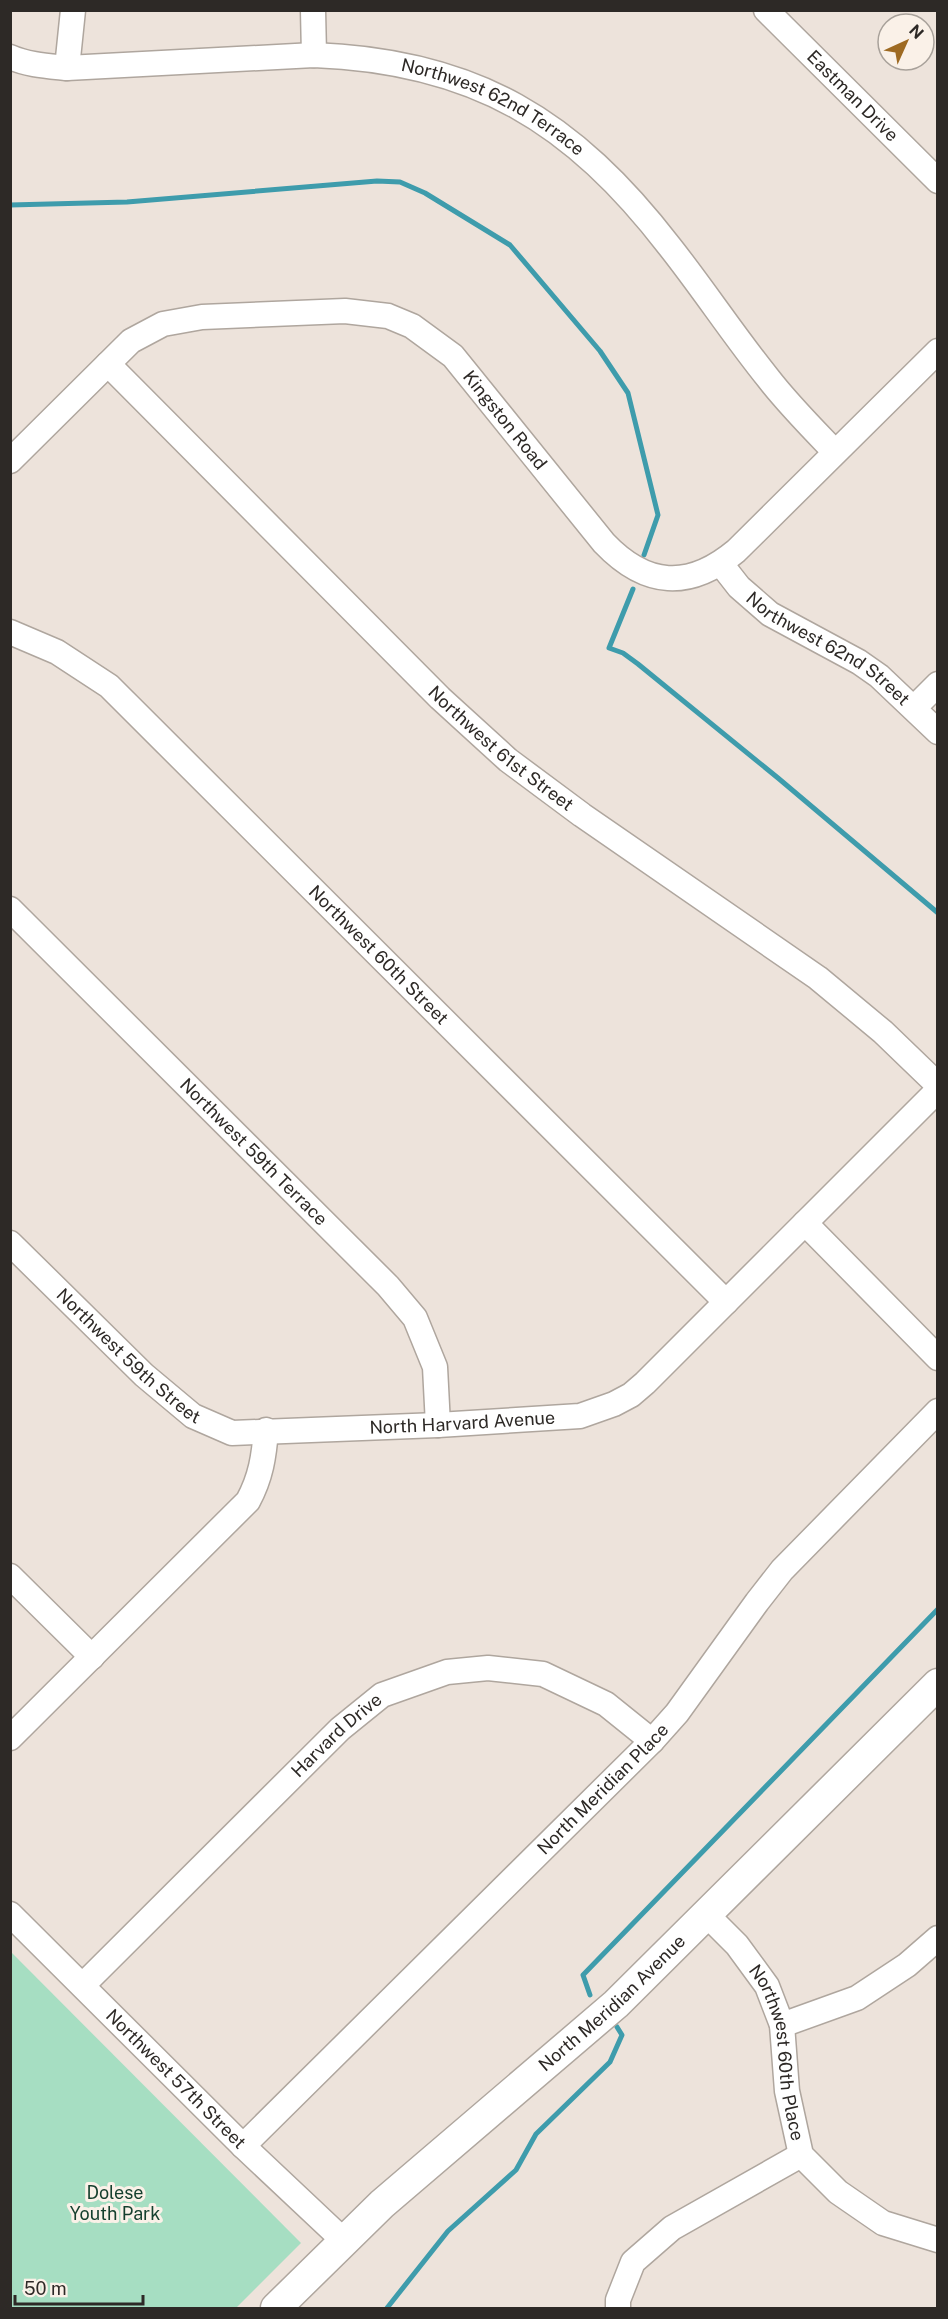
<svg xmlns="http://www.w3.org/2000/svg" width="948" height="2319" font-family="'Public Sans',sans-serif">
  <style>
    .green { fill: #a6dec2 }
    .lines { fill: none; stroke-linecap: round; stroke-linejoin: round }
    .stream { stroke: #3e9cac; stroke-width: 5 }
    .minor-casing { stroke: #afa69e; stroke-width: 27 }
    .major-casing { stroke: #afa69e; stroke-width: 33 }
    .minor { stroke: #fff; stroke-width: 24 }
    .major { stroke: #fff; stroke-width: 30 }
    .labels { text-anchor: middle; stroke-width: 6; stroke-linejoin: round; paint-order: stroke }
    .street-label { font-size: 18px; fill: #2d2926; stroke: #faf1e8 }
    .park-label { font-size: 18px; fill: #143f2d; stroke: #faf1e8 }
  </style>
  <rect width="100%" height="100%" fill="#ede3db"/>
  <polygon class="green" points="10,1951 301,2243 236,2308 11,2308"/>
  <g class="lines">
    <g class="stream">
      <polyline points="10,205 127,202 377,181 400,182 425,193 510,245 600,351 628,393 658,515 644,555"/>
      <polyline points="633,589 609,648 623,653 638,664 778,778 938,913"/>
      <polyline points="590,1995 583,1975 938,1609"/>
      <polyline points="387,2308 448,2231 516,2170 536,2134 610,2062 622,2035 617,2027"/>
    </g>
    <g class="minor-casing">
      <g id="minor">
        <polyline points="313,10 314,55"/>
        <path id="s1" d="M766 10 938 181"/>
        <path id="s2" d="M10 57C28 65 48 66 67 68L314 55C475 61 573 121 670 247 704 290 734 336 768 378 788 404 812 428 835 452"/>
        <polyline points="67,68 73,10"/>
        <path id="s3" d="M108 364 440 698 508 760 582 815 818 978 883 1032 938 1085"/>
        <path id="s4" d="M10 461 131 341 163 324 202 317 345 311 388 316 412 326 453 356 604 543C646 587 689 590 736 551L938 351"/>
        <path id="s5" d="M721 564 739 587 770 614 859 662 879 676 938 732"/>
        <path id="s6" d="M10 632 57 652 109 686 726 1302"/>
        <polyline points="914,708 938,684"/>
        <path id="s7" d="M10 909 388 1286 415 1318 435 1367 438 1425"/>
        <polyline points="805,1223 938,1358"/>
        <path id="s8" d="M10 1243 144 1375 193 1416 232 1433 438 1425 580 1416 614 1404 631 1395 645 1383 938 1090"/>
        <polyline points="10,1576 92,1657"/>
        <path d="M10 1738 248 1501C261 1477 264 1456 266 1430"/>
        <path id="s9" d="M10 1914 243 2146 344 2241"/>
        <path id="s10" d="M706 1914 737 1945 767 1986 782 2025 787 2091 801 2155 838 2192 883 2223 938 2240"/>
        <path id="s11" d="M83 1985 340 1729 382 1695 447 1672 488 1668 543 1674 606 1704 652 1741"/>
        <polyline points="782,2025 857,1998 907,1965 938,1938"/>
        <path id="s12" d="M243 2146 652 1741 677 1713 757 1602 782 1570 938 1411"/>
        <polyline points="618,2308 618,2300 633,2262 672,2228 801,2155"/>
      </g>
    </g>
    <g class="major-casing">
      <g id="major">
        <path id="s13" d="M276 2308 382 2204 616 2004 938 1684"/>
      </g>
    </g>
    <use href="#minor" class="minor"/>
    <use href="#major" class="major"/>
  </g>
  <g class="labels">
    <g class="street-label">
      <text dy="6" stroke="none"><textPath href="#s1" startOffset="122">Eastman Drive</textPath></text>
      <text dy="6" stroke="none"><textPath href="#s2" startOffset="495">Northwest 62nd Terrace</textPath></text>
      <text dy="6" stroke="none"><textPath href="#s4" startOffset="592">Kingston Road</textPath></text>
      <text dy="6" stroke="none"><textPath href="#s5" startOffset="138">Northwest 62nd Street</textPath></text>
      <text dy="6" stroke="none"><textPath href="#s3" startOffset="550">Northwest 61st Street</textPath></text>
      <text dy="6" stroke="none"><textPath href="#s6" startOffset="494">Northwest 60th Street</textPath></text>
      <text dy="6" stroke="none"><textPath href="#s7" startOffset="344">Northwest 59th Terrace</textPath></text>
      <text dy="6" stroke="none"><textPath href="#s8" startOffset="164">Northwest 59th Street</textPath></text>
      <text dy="6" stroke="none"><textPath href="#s8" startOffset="525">North Harvard Avenue</textPath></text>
      <text dy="6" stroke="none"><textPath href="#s11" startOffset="356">Harvard Drive</textPath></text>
      <text dy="6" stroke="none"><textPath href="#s12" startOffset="507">North Meridian Place</textPath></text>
      <text dy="6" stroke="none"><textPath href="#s13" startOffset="454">North Meridian Avenue</textPath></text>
      <text dy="6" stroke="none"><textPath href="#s10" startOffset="162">Northwest 60th Place</textPath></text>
      <text dy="6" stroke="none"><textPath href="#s9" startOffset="234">Northwest 57th Street</textPath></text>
    </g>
    <g class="park-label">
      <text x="115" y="2199">Dolese<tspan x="115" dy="21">Youth Park</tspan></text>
    </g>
  </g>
  <rect width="948" height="2319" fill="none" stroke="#2d2926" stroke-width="24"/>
  <g transform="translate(906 42) rotate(45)"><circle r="28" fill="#faf1e8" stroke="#a8a19a" stroke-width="1.5"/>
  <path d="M0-4.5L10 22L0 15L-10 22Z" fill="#9e6a22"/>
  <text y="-9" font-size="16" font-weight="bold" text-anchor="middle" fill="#2d2926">N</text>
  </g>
  <path d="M15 2295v9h128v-9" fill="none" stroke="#2d2926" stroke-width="3"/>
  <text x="24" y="2295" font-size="18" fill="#2d2926" stroke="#faf1e8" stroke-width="4.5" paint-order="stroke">50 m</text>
</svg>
